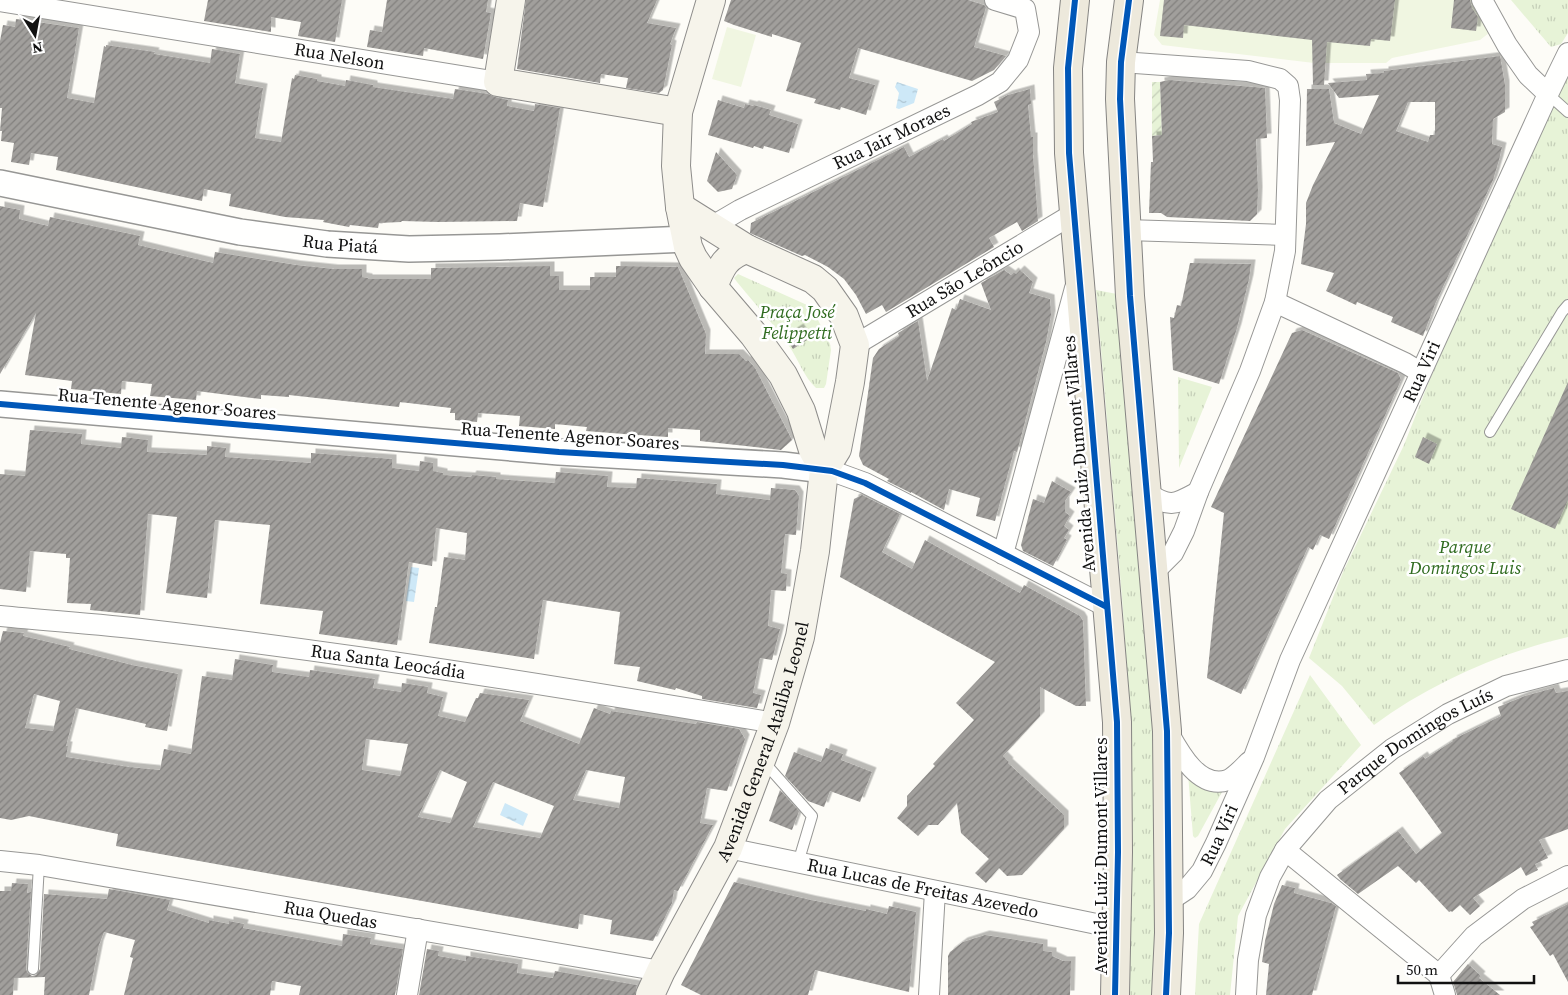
<svg xmlns="http://www.w3.org/2000/svg" width="1568" height="995" font-family="'Source Serif 4',serif">
  <style>
    .grass { fill: url(#grass-tufts) }
    .garden { fill: url(#garden-furrows) }
    .pitch { fill: #f0f6e1 }
    .water { fill: url(#water-ripples) }
    .building { fill: url(#building-hatch); fill-rule: evenodd; filter: url(#shadow) }
    .lines { fill: none; stroke-linecap: round; stroke-linejoin: round }
    .service-casing { stroke: #979795; stroke-width: 12 }
    .minor-casing { stroke: #979795; stroke-width: 22 }
    .tertiary-casing { stroke: #979795; stroke-width: 28 }
    .secondary-casing { stroke: #8e8d8b; stroke-width: 30 }
    .primary-casing { stroke: #858482; stroke-width: 30 }
    .service { stroke: #fffffe; stroke-width: 10 }
    .minor { stroke: #fffffe; stroke-width: 20 }
    .tertiary { stroke: #fffffe; stroke-width: 25 }
    .secondary { stroke: #f6f4eb; stroke-width: 28 }
    .primary { stroke: #ede9dc; stroke-width: 28 }
    .cycleway-casing { stroke: #fff; stroke-width: 9 }
    .cycleway { stroke: #0057b8; stroke-width: 6 }
    .labels { text-anchor: middle; stroke-width: 5; stroke-linejoin: round; paint-order: stroke }
    .street-label { font-size: 18px; fill: #111; stroke: #fff }
    .park-label { font-size: 18px; font-style: italic; fill: #2f6b1f; stroke: #fff }
  </style>
  <defs>
    <pattern id="grass-tufts" width="24" height="20" patternUnits="userSpaceOnUse" patternTransform="scale(1.25)"><rect width="24" height="20" fill="#e7f3d7"/><path d="M3 7l-1-3M5 7V3M7 7l1-3M15 17l-1-3M17 17v-4M19 17l1-3" fill="none" stroke="#c5cfb8"/></pattern>
    <pattern id="garden-furrows" width="10" height="10" patternUnits="userSpaceOnUse" patternTransform="scale(1.25)"><rect width="10" height="10" fill="#e7f3d7"/><path d="M-1 1l2-2M0 10L10 0M9 11l2-2" fill="none" stroke="#c5cfb8"/></pattern>
    <pattern id="water-ripples" width="26" height="14" patternUnits="userSpaceOnUse" patternTransform="scale(1.25)"><rect width="26" height="14" fill="#cde8f7"/><path d="M2 4q2-2 4 0t4 0M15 11q2-2 4 0t4 0" fill="none" stroke="#afc6d3"/></pattern>
    <pattern id="building-hatch" width="6" height="6" patternUnits="userSpaceOnUse" patternTransform="scale(1.25)"><rect width="6" height="6" fill="#a19f9c"/><path d="M-1 1l2-2M0 6l6-6M5 7l2-2" fill="none" stroke="#82807e"/></pattern>
    <filter id="shadow"><feDropShadow dx="4.5" dy="-4.5" stdDeviation="0" flood-color="#0004"/></filter>
  </defs>
  <rect width="100%" height="100%" fill="#fdfcf7"/>
  <g class="grass">
    <polygon points="1511,0 1568,0 1568,33 1561,44 1551,47"/>
    <path d="M1568 73V637C1499 653 1431 683 1374 725L1342 686 1309 658 1343 572 1404 445 1430 379 1475 275Z"/>
    <path d="M738 274 807 305 813 310 830 344 831 350 826 384 824 388H816C804 377 798 359 789 346 773 323 754 303 737 282L734 278Z"/>
    <polygon points="1096,290 1117,294 1154,729 1156,931 1153,995 1128,995 1131,926 1129,724 1123,610"/>
    <polygon points="1178,377 1212,387 1179,468 1179,466"/>
    <polygon points="1310,675 1361,745 1285,829 1238,916 1230,995 1195,995 1199,924"/>
    <polygon points="1188,774 1201,788 1222,792 1198,836 1195,838 1193,836"/>
  </g>
  <polygon class="garden" points="1152,82 1160,82 1162,135 1152,136"/>
  <g class="pitch">
    <polygon points="1160,0 1477,0 1491,23 1489,33 1480,40 1392,58 1386,63 1314,63 1162,45 1154,35"/>
    <polygon points="727,27 756,35 741,87 712,79"/>
  </g>
  <g class="water">
    <polygon points="897,82 918,89 914,103 899,109 896,108 899,93 895,87"/>
    <polygon points="411,567 419,568 414,602 406,601"/>
    <polygon points="505,803 528,814 523,826 500,815"/>
  </g>
  <g class="building">
    <polygon points="208,0 342,0 335,42 298,36 301,22 271,17 271,32 204,21"/>
    <polygon points="387,0 488,0 486,12 491,13 483,59 424,48 423,56 367,47 370,30 382,32"/>
    <polygon points="526,0 657,0 647,23 676,28 670,44 672,45 663,90 659,93 626,88 628,78 601,74 600,83 517,69"/>
    <polygon points="731,0 968,0 984,5 986,7 974,47 1006,56 994,70 972,81 858,48 849,78 875,85 866,115 841,107 840,110 814,103 816,99 786,91 801,43 772,34 772,37 734,25 724,21"/>
    <polygon points="1164,0 1395,0 1390,41 1371,39 1370,46 1327,42 1324,85 1313,85 1312,40 1184,25 1183,38 1160,36"/>
    <polygon points="1454,0 1470,0 1472,8 1478,17 1476,31 1451,28"/>
    <polygon points="16,19 79,28 67,98 94,103 104,46 106,47 106,45 155,52 154,54 210,63 212,49 240,54 235,83 263,88 255,138 281,142 292,78 294,79 295,75 317,79 317,81 345,86 346,80 373,85 373,87 453,99 455,89 488,94 495,97 508,100 507,106 534,111 535,104 560,108 543,207 520,203 517,221 438,222 402,221 401,222 379,223 378,228 350,225 349,227 323,222 324,220 285,217 229,206 231,194 204,189 202,201 56,170 58,157 31,153 29,165 11,162 14,143 1,141 2,131 0,131 2,108 0,108 0,41 3,25 15,27"/>
    <path d="M1500 56 1505 85V112L1493 119 1492 144 1502 147 1499 160 1493 180 1435 304 1423 336 1391 322 1393 317 1357 302 1356 305 1326 291 1334 273 1301 264 1306 224V203L1313 185 1335 142 1306 146 1307 89H1329L1334 123 1361 134 1379 95 1339 98 1328 83 1367 80 1366 74 1384 73V71ZM1408 102H1435V135H1430L1428 142 1396 131Z"/>
    <polygon points="1169,80 1265,88 1267,138 1256,139 1258,191 1257,214 1250,221 1167,217 1161,213 1149,213 1151,162 1153,162 1152,136 1162,135 1160,82"/>
    <polygon points="1030,89 1031,104 1028,105 1031,137 1033,137 1033,155 1038,221 1022,231 1017,222 989,238 994,247 886,312 882,305 866,314 856,295 844,279 828,267 805,255 802,256 750,233 751,223 904,147 909,157 943,139 944,141 972,124 971,122 998,112 994,102 1008,95"/>
    <polygon points="718,100 744,108 745,104 753,106 754,105 771,110 769,115 798,124 789,153 764,146 763,149 754,146 753,148 708,135"/>
    <polygon points="716,152 737,175 732,189 718,192 707,181"/>
    <polygon points="0,206 20,210 19,219 48,226 50,217 140,236 138,245 213,263 215,252 296,265 334,269 362,269 362,277 368,278 368,279 431,279 431,268 550,266 550,276 559,276 559,290 590,290 590,277 616,277 616,266 678,267 706,334 705,354 739,354 746,361 748,360 755,368 792,440 781,450 700,441 700,430 668,428 668,437 637,435 586,431 587,427 555,424 555,429 519,426 520,416 478,413 477,422 464,421 455,420 455,413 450,413 451,408 400,402 399,407 289,395 289,397 261,395 261,399 197,391 196,400 150,396 152,384 122,381 121,394 71,389 72,381 25,375 36,313 0,374"/>
    <polygon points="1190,263 1251,264 1249,279 1237,328 1219,384 1173,370 1170,317 1174,318 1177,305 1181,306"/>
    <polygon points="1004,270 1011,275 1014,272 1016,274 1020,270 1033,282 1029,293 1050,299 1051,315 1046,342 1017,452 1014,451 995,521 976,516 980,498 949,489 944,510 911,492 911,493 887,481 889,479 863,465 859,456 873,358 879,349 899,336 898,333 918,321 927,381 952,308 956,310 960,299 991,310 981,283"/>
    <polygon points="799,328 807,340 793,349 785,337"/>
    <polygon points="1302,330 1398,373 1401,380 1329,539 1320,535 1313,550 1308,547 1241,694 1207,678 1224,513 1211,507 1292,333"/>
    <polygon points="1568,382 1568,500 1555,529 1511,509"/>
    <polygon points="30,430 82,434 81,444 121,448 122,437 148,440 147,452 207,455 207,446 226,448 225,457 311,463 311,453 392,459 392,468 419,471 420,461 433,463 433,471 443,473 443,475 471,477 472,475 496,477 496,479 555,483 556,472 596,475 608,476 607,487 636,488 637,478 717,484 716,494 770,500 771,488 795,490 799,496 796,535 785,534 781,573 787,574 786,591 771,590 768,626 780,629 772,660 760,658 753,693 761,695 757,708 702,699 702,696 676,688 675,690 637,681 640,667 614,664 620,612 543,600 534,659 429,643 435,607 437,607 444,557 465,560 467,533 436,528 432,566 409,562 397,645 319,634 323,611 260,604 270,525 215,520 207,598 166,593 177,517 148,514 140,615 90,610 91,604 67,603 70,558 66,558 66,554 30,551 26,592 0,589 0,474 25,476"/>
    <polygon points="1423,437 1437,444 1429,464 1415,457"/>
    <polygon points="1052,481 1071,492 1065,501 1065,512 1070,516 1064,526 1069,530 1064,538 1067,540 1053,566 1023,551 1021,545 1033,499 1044,503"/>
    <polygon points="862,495 900,514 882,552 912,569 925,540 1020,593 1024,585 1080,616 1083,621 1086,706 1076,706 1040,687 1040,716 1003,756 1009,762 1008,763 1064,815 1064,829 1022,875 1007,876 999,868 986,883 975,873 989,859 961,833 957,803 938,825 928,825 918,836 897,818 907,806 907,796 935,766 933,764 974,720 956,703 995,662 840,577 854,499"/>
    <path d="M3 631 24 633 23 636 70 647 69 649 132 665 178 674 167 731 145 727 146 724 76 708 66 746H68L66 757 129 767 160 770 164 749 191 754 202 676 232 680 235 659 273 665 272 672 309 677 310 670 375 679 373 688 401 692 402 683 428 687 427 693 443 697 438 716 465 722 476 698H478L480 693 529 700 520 721 579 744 594 708 610 714 611 711 696 724 697 722 739 729 745 739 727 791 707 788 700 823 713 825 678 891 674 890 672 903 653 941 610 934 612 920 580 914 578 929 116 846 118 834 59 822 29 816 11 820 0 818V643ZM34 694 60 701 53 731 25 728ZM366 739 408 744 400 776 362 770ZM440 770 467 782 450 823 418 817ZM586 770 625 777 619 808 573 800ZM493 782 554 806 540 838 473 827Z"/>
    <polygon points="1554,688 1556,693 1568,691 1568,829 1539,840 1548,858 1535,864 1538,870 1526,876 1521,867 1473,898 1480,906 1470,915 1460,905 1452,912 1451,911 1449,912 1419,880 1416,883 1398,866 1358,894 1340,879 1337,875 1398,831 1416,854 1442,833 1399,773 1423,756 1425,759 1453,741 1452,740 1501,716 1498,707 1525,696"/>
    <polygon points="826,748 843,754 841,760 872,772 860,802 830,791 824,807 808,801 785,776 794,752 821,762"/>
    <polygon points="780,790 799,811 792,830 769,821"/>
    <polygon points="734,882 811,900 866,911 866,909 887,914 889,906 916,912 909,992 815,970 808,995 701,995 681,985"/>
    <polygon points="12,883 28,884 27,893 31,892 26,969 27,972 32,976 36,975 40,969 44,894 107,899 109,889 170,900 167,910 209,923 209,920 229,924 229,921 244,924 243,928 342,946 343,934 371,938 370,944 403,949 395,995 299,995 301,986 272,981 270,995 124,995 133,958 130,957 135,940 104,932 99,945 89,995 44,995 45,977 14,978 13,995 0,995 0,891 11,891"/>
    <polygon points="1282,885 1295,888 1294,893 1331,903 1336,906 1312,995 1266,995 1269,964 1262,962 1265,941 1274,904"/>
    <polygon points="1568,904 1568,982 1553,954 1550,956 1530,927 1534,925 1532,922"/>
    <polygon points="985,935 1043,944 1043,951 1052,952 1052,956 1063,961 1071,961 1070,995 948,995 948,956 950,952 963,942"/>
    <polygon points="427,949 439,951 438,956 466,961 466,956 518,964 517,973 553,978 555,971 637,985 635,995 419,995"/>
    <polygon points="1468,964 1481,976 1479,978 1500,995 1457,995 1453,982"/>
  </g>
  <g class="lines">
    <g class="service-casing">
      <g id="service">
        <polyline points="1548,94 1568,112"/>
        <polyline points="1490,432 1562,312 1568,305"/>
        <polyline points="764,762 812,816 798,863"/>
        <polyline points="33,969 39,865"/>
      </g>
    </g>
    <g class="minor-casing">
      <g id="minor">
        <polyline points="1482,0 1507,45 1528,75 1548,94"/>
        <path id="s1" d="M0 1 498 82"/>
        <polyline points="1121,62 1248,71 1280,79 1288,86 1290,100 1285,251 1275,302 1250,371 1198,492 1184,531 1173,553 1154,572"/>
        <path id="s2" d="M711 227 740 210 978 95 1000 82 1018 60 1029 32 1025 9 995 0"/>
        <polyline points="1126,230 1285,235"/>
        <polyline points="1275,302 1405,363 1420,372"/>
        <path id="s3" d="M855 345 1073 214"/>
        <polyline points="824,470 832,471 865,483 1107,607"/>
        <path d="M1147 493C1171 508 1174 505 1198 492"/>
        <polyline points="1003,554 1075,288"/>
        <path id="s4" d="M0 616C50 621 99 624 149 630 358 654 567 688 775 723"/>
        <path d="M1168 732C1179 752 1199 790 1228 780 1236 776 1243 768 1249 762"/>
        <path id="s5" d="M728 848 1116 928"/>
        <polyline points="1285,850 1439,975 1445,995"/>
        <path id="s6" d="M0 861 39 865 661 971"/>
        <path id="s7" d="M1169 901 1187 889 1202 871 1216 843 1254 757 1290 660 1548 94 1568 53"/>
        <polyline points="1439,975 1474,936 1523,899 1568,876"/>
        <polyline points="407,995 418,929"/>
        <polyline points="929,995 935,891"/>
        <path id="s8" d="M1246 995 1248 960 1256 915 1270 877 1285 850 1328 800 1392 749 1448 714 1506 686 1568 670"/>
      </g>
    </g>
    <g class="tertiary-casing">
      <g id="tertiary">
        <path id="s9" d="M0 183 240 232 327 244 409 249 500 247 687 239"/>
        <polyline points="0,404 559,452 783,465 824,470"/>
      </g>
    </g>
    <g class="secondary-casing">
      <g id="secondary">
        <polyline points="511,0 498,82 678,112"/>
        <polyline points="711,0 678,112 676,166 680,207 688,247 693,258 713,287 754,335 783,375 801,411 813,450 824,470"/>
        <path d="M713 287C721 267 725 256 747 249"/>
        <path id="s10" d="M650 995 661 971 728 848 775 723 800 637 815 551 824 470 837 449 850 382 855 345 844 316 825 289 813 279 747 249 680 207"/>
      </g>
    </g>
    <g class="primary-casing">
      <g id="primary">
        <polyline points="1075,0 1068,68 1069,153 1117,722 1118,852 1115,995"/>
        <polyline points="1129,0 1121,62 1120,99 1130,296 1167,731 1169,933 1166,995"/>
      </g>
    </g>
    <use href="#service" class="service"/>
    <use href="#minor" class="minor"/>
    <use href="#tertiary" class="tertiary"/>
    <use href="#secondary" class="secondary"/>
    <use href="#primary" class="primary"/>
    <g class="cycleway-casing">
      <g id="cycleway">
        <polyline points="1075,0 1068,68 1069,153 1117,722 1118,852 1115,995"/>
        <polyline points="1129,0 1121,62 1120,99 1130,296 1167,731 1169,933 1166,995"/>
        <polyline points="0,404 559,452 783,465 832,471 865,483 1107,607"/>
      </g>
    </g>
    <use href="#cycleway" class="cycleway"/>
  </g>
  <g class="labels">
    <g class="street-label">
      <text dy="6" stroke="none"><textPath href="#s1" startOffset="344">Rua Nelson</textPath></text>
      <text dy="6" stroke="none"><textPath href="#s2" startOffset="202">Rua Jair Moraes</textPath></text>
      <text dy="6" stroke="none"><textPath href="#s9" startOffset="346">Rua Piatá</textPath></text>
      <text dy="6" stroke="none"><textPath href="#s3" startOffset="128">Rua São Leôncio</textPath></text>
      <text dy="6" stroke="none"><textPath href="#s7" startOffset="591">Rua Viri</textPath></text>
      <text transform="translate(167 404) rotate(5)" y="6">Rua Tenente Agenor Soares</text>
      <text transform="translate(570 436) rotate(4)" y="6">Rua Tenente Agenor Soares</text>
      <text transform="translate(1079 454) rotate(-95)" y="6">Avenida Luiz Dumont Villares</text>
      <text dy="6" stroke="none"><textPath href="#s4" startOffset="391">Rua Santa Leocádia</textPath></text>
      <text dy="6" stroke="none"><textPath href="#s10" startOffset="279">Avenida General Ataliba Leonel</textPath></text>
      <text dy="6" stroke="none"><textPath href="#s8" startOffset="324">Parque Domingos Luís</textPath></text>
      <text dy="6" stroke="none"><textPath href="#s7" startOffset="85">Rua Viri</textPath></text>
      <text transform="translate(1101 856) rotate(-90)" y="6">Avenida Luiz Dumont Villares</text>
      <text dy="6" stroke="none"><textPath href="#s5" startOffset="199">Rua Lucas de Freitas Azevedo</textPath></text>
      <text dy="6" stroke="none"><textPath href="#s6" startOffset="335">Rua Quedas</textPath></text>
    </g>
    <g class="park-label">
      <text x="797" y="318">Praça José<tspan x="797" dy="21">Felippetti</tspan></text>
      <text x="1465" y="553">Parque<tspan x="1465" dy="21">Domingos Luis</tspan></text>
    </g>
  </g>
  <g transform="translate(35 35) rotate(169)" stroke="#ffffff" stroke-width="4" paint-order="stroke">
  <path d="M0-4L9 19L0 12L-9 19Z" fill="#111111"/>
  <text y="-8" font-size="14" font-weight="bold" text-anchor="middle" fill="#111111">N</text>
  </g>
  <path d="M1398 975v8h136v-8" fill="none" stroke="#111111" stroke-width="2.5"/>
  <text x="1406" y="975" font-size="15" fill="#111111" stroke="#ffffff" stroke-width="4" paint-order="stroke">50 m</text>
</svg>
